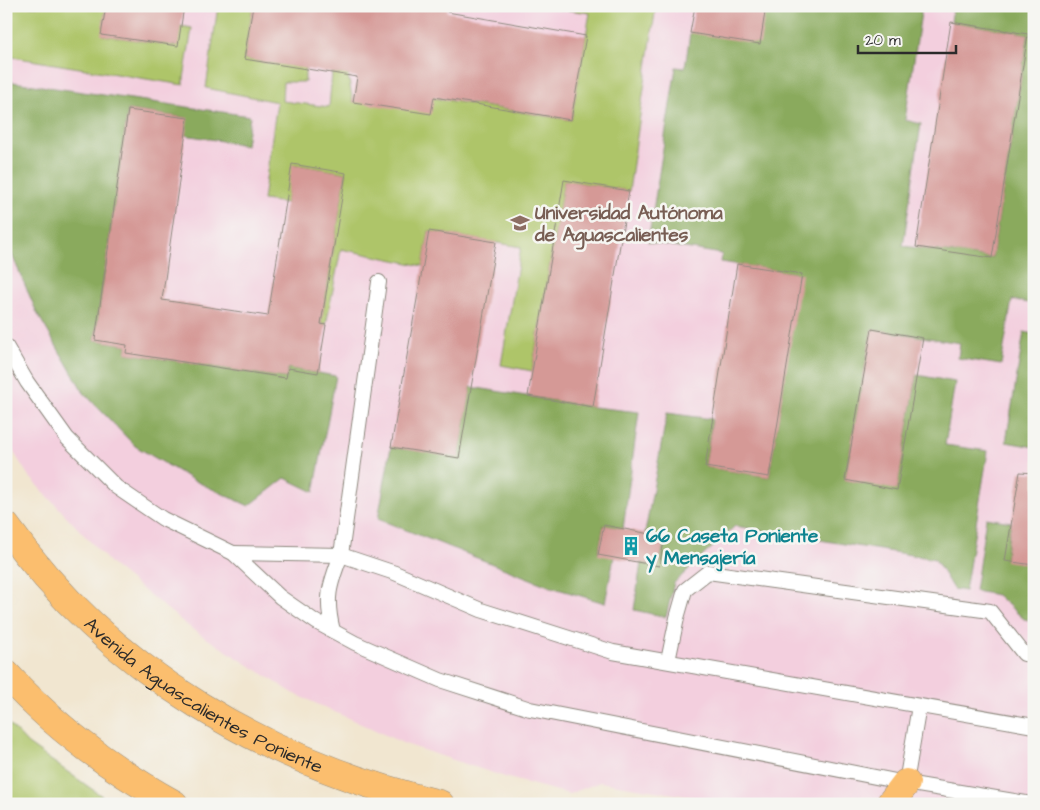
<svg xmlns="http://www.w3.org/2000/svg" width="1040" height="810" font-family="'Architects Daughter',sans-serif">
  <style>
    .built { fill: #f3cfde }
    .green { fill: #aec569; stroke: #6c784a }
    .forest { fill: #8aaa5d; stroke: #5a6a44 }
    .building { fill: #d59996 }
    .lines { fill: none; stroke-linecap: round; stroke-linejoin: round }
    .lane-casing { stroke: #8e887e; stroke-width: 16 }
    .primary-casing { stroke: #8e887e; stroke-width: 29 }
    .lane { stroke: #fff; stroke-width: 14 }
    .primary { stroke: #fbbe6e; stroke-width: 28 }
    .labels { text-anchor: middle; stroke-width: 5; stroke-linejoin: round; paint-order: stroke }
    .education-label { font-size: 19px; font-weight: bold; fill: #785e54; stroke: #f6f6f2; text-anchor: start }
    .culture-label { font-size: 19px; font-weight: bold; fill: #0d838f; stroke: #f6f6f2; text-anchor: start }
    .street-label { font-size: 19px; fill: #2b2b2b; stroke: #f6f6f2 }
  </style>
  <rect width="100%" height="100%" fill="#f6f6f2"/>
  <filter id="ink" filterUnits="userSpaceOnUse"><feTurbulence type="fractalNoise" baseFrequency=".02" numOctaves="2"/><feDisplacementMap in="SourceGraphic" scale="10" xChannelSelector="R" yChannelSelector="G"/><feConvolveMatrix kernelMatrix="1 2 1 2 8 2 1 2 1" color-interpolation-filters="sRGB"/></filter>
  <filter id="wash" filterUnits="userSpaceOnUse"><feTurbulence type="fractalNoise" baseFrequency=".0096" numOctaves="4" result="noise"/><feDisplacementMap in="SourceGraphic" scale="20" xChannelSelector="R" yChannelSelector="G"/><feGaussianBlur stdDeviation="1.12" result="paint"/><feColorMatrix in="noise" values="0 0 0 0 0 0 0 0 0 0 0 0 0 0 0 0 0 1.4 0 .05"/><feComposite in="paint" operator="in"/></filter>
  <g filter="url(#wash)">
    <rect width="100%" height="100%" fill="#f1e6d0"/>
    <polygon class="built" points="6,6 1034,6 1034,804 736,804 600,782 569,794 508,778 405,744 293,693 192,629 112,565 28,475 6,440"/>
    <g class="green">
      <polygon points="6,6 106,6 102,35 177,46 181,26 192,28 183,85 6,56"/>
      <polygon points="218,6 253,6 244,59 305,68 305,82 283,82 282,101 329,107 332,73 348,75 353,102 433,98 571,120 590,13 540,6 656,6 629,191 564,180 532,371 501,365 521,247 429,231 423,266 341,249 326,325 321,324 346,173 293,164 286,203 263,200 277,102 206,88"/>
      <polygon points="6,721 28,744 113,804 6,804"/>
    </g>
    <g class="forest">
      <polygon points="766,6 922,6 905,120 921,124 903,246 992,258 1028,34 951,22 953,6 1034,6 1034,304 1012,300 1001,365 958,358 960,343 872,329 845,480 897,489 917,375 955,382 945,445 988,451 965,591 953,589 935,559 735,526 674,583 666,617 634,610 641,563 659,566 665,538 645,533 667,413 712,419 705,467 769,477 801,274 721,262 722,254 648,242 676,67 685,68 690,33"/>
      <polygon points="6,81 250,116 246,145 185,135 187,118 128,110 95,340 127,345 126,353 286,378 288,368 336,376 314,492 285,478 249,506 193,480 135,446 84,393 37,313 6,241"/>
      <polygon points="1024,332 1034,334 1034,447 1006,442"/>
      <polygon points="471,387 593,407 639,412 623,529 604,525 598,554 614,557 605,603 551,587 378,519 391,447 459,457"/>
      <polygon points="986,518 1011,522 1005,560 1034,565 1034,621 1024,619 997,595 975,591"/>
    </g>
    <g id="blocks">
      <g class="building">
        <polygon points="106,6 184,6 178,46 101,35"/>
        <polygon points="253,6 448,6 447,12 586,36 571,120 434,97 431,114 353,102 357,77 244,59"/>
        <polygon points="695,6 766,6 760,44 690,33"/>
        <polygon points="951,22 1028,34 992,258 916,247"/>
        <polygon points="128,110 188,118 162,300 268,316 292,164 346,173 321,324 326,325 318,373 288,368 286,378 126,353 127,345 95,340"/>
        <polygon points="564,180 629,191 593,407 528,396"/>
        <polygon points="429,231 496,242 459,458 391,447"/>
        <polygon points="737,264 802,274 769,477 705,467"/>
        <polygon points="872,329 923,338 897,490 845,480"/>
        <polygon points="1020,472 1034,473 1034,565 1005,561"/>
        <polygon points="604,525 665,537 659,566 598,555"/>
      </g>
    </g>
  </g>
  <g filter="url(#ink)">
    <use href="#blocks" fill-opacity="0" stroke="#8e887e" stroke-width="1"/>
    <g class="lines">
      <g class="lane-casing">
        <g id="lane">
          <polyline points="6,346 27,382 67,438 116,487 163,519 233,553 280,597 316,622 355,643 440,680 530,709 906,783 1032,804"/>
          <polyline points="233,553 341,555 395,573 481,610 613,652 1034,726"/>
          <path d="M333 631C325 599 329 586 341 555L379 282"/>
          <polyline points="668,661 677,618 685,590 708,572 990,611 1024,654 1034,655"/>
          <polyline points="906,783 919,706"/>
        </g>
      </g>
      <g class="primary-casing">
        <g id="primary">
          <path id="s1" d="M6 526C109 672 269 763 440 804"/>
          <path d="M6 674C54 727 111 769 174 804"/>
          <polyline points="890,804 906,783"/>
        </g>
      </g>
      <use href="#lane" class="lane"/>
      <use href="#primary" class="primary"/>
    </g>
  </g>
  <defs>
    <g id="university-bare" transform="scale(1.5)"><path d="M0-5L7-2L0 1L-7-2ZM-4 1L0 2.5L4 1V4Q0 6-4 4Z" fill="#8d6e63" stroke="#f6f6f2" stroke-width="2.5" paint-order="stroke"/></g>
    <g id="building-bare" transform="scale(1.5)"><path d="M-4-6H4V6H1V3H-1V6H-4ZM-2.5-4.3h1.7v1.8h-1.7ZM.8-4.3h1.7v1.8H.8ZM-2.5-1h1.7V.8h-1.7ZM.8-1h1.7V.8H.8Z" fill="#0f9aa8" stroke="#f6f6f2" stroke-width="2.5" paint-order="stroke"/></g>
  </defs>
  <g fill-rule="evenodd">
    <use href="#university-bare" x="520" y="223"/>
    <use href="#building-bare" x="631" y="546"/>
  </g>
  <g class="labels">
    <g class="education-label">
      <text x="535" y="219">Universidad Autónoma<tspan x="535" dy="22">de Aguascalientes</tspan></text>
    </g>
    <g class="culture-label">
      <text x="646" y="542">66 Caseta Poniente<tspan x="646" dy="22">y Mensajería</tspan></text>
    </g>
    <g class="street-label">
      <text dy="7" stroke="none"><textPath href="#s1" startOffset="264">Avenida Aguascalientes Poniente</textPath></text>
    </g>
  </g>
  <rect width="1040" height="810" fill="none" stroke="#f6f6f2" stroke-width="25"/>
  <path d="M858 45v8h98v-8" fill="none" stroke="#2b2b2b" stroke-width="2.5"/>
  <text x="865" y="45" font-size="15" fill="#2b2b2b" stroke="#f6f6f2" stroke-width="4" paint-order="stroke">20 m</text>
</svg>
